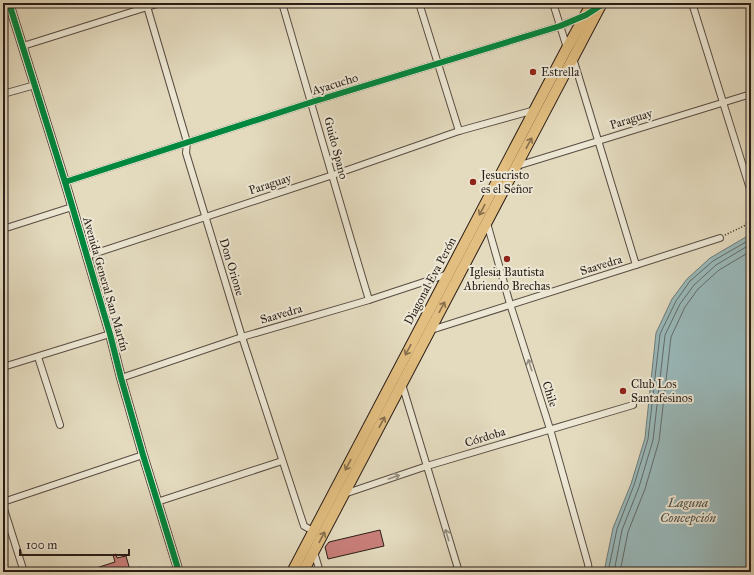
<svg xmlns="http://www.w3.org/2000/svg" width="754" height="575" font-family="'IM FELL Great Primer',serif">
  <style>
    .water { fill: #99b9bb; stroke: #6c7b7a }
    .lines { fill: none; stroke-linecap: round; stroke-linejoin: round }
    .shore { stroke: #616b6a; stroke-width: 1 }
    .building { fill: #c97f7a; stroke: #291d18 }
    .minor-casing { stroke: #584c42; stroke-width: 8 }
    .tertiary-casing { stroke: #584c42; stroke-width: 10 }
    .primary-casing { stroke: #291d18; stroke-width: 12 }
    .path { stroke: #291d18; stroke-width: 1.5; stroke-dasharray: 1 2; stroke-linecap: butt }
    .minor { stroke: #ede8d5; stroke-width: 6 }
    .tertiary { stroke: #ede8d5; stroke-width: 8 }
    .primary { stroke: #e2be80; stroke-width: 10 }
    .cycleway-casing { stroke: #ede8d5; stroke-width: 8 }
    .cycleway { stroke: #00873e; stroke-width: 6 }
    .oneway { stroke: #866e4c }
    .oneway2 { stroke: #958d80 }
    .poi-dot { fill: #8f2418; stroke: #ede8d5; stroke-width: 1.5 }
    .labels { text-anchor: middle; stroke-width: 4; stroke-linejoin: round; paint-order: stroke }
    .poi-label { font-size: 12px; fill: #291d18; stroke: #ede8d5; text-anchor: start }
    .street-label { font-size: 12px; fill: #291d18; stroke: #ede8d5 }
    .water-label { font-size: 13px; font-style: italic; fill: #4b4c49; stroke: #ede8d5 }
  </style>
  <rect width="100%" height="100%" fill="#e4dbbf"/>
  <filter id="stains"><feTurbulence type="fractalNoise" baseFrequency=".005" numOctaves="4"/><feColorMatrix values="0 0 0 0 .2 0 0 0 0 .09 0 0 0 0 .02 0 0 0 .5 -.17"/></filter>
  <radialGradient id="worn" r=".72"><stop offset=".6" stop-color="#630" stop-opacity="0"/><stop offset="1" stop-color="#630" stop-opacity=".3"/></radialGradient>
  <polygon class="water" points="751,234 751,572 604,572 613,528 631,484 645,438 656,333 672,299 687,279 710,258"/>
  <g class="lines">
    <g class="shore">
      <polyline points="608,572 617,529 634,485 648,439 660,334 676,301 690,281 713,261 751,239"/>
      <polyline points="614,572 622,530 639,487 653,440 665,335 680,304 694,285 716,265 751,244"/>
      <polyline points="620,572 628,532 645,489 659,441 671,337 685,307 698,289 719,270 751,251"/>
    </g>
  </g>
  <g class="building">
    <polygon points="380,530 384,546 328,559 325,547 329,542"/>
    <polygon points="116,554 117,558 126,556 130,570 141,567 142,570 151,567 152,572 94,572 93,569 115,562 113,555"/>
  </g>
  <g class="lines">
    <g class="minor-casing">
      <g id="minor">
        <polyline points="146,3 187,142 186,153 242,337 304,526 313,531"/>
        <path d="M282 3C311 102 339 201 369 300"/>
        <polyline points="419,3 459,131"/>
        <polyline points="553,3 567,48"/>
        <polyline points="692,3 751,192"/>
        <polyline points="23,46 160,3"/>
        <polyline points="573,58 636,265"/>
        <polyline points="3,94 35,85"/>
        <polyline points="517,166 751,94"/>
        <polyline points="65,182 312,102 560,26 584,16"/>
        <polyline points="487,223 510,304 550,429 588,564 589,572"/>
        <polyline points="3,229 72,207"/>
        <polyline points="87,256 333,175 459,131 535,110"/>
        <polyline points="431,330 636,265 720,238"/>
        <polyline points="38,357 60,425"/>
        <polyline points="3,367 110,334"/>
        <polyline points="121,378 242,337 369,300 448,274"/>
        <polyline points="402,384 459,572"/>
        <polyline points="344,494 427,466 633,405"/>
        <polyline points="3,502 143,455"/>
        <polyline points="157,502 282,461"/>
        <polyline points="3,506 24,572"/>
        <polyline points="314,552 320,572"/>
      </g>
    </g>
    <g class="tertiary-casing">
      <polyline id="tertiary" points="9,3 65,182 110,334 121,378 143,455 179,572"/>
    </g>
    <g class="primary-casing">
      <g id="primary">
        <polyline points="292,572 567,48 592,3"/>
        <polyline points="303,572 602,3"/>
      </g>
    </g>
    <polyline class="path" points="725,235 744,226 751,218"/>
    <use href="#minor" class="minor"/>
    <use href="#tertiary" class="tertiary"/>
    <use href="#primary" class="primary"/>
    <g class="cycleway-casing">
      <g id="cycleway">
        <polyline points="9,3 65,182 110,334 121,378 143,455 179,572"/>
        <polyline points="65,182 312,102 560,26 586,15 600,6 608,3"/>
      </g>
    </g>
    <use href="#cycleway" class="cycleway"/>
  </g>
  <defs><path id="oneway-shaft" d="M-6 0H5M1.5-3L5.5 0L1.5 3" fill="none" stroke-width="1.6" stroke-linecap="round" stroke-linejoin="round"/></defs>
  <g class="oneway">
    <use href="#oneway-shaft" transform="translate(529 143) rotate(-62)"/>
    <use href="#oneway-shaft" transform="translate(482 210) rotate(118)"/>
    <use href="#oneway-shaft" transform="translate(442 307) rotate(-62)"/>
    <use href="#oneway-shaft" transform="translate(408 350) rotate(118)"/>
    <use href="#oneway-shaft" transform="translate(382 422) rotate(-62)"/>
    <use href="#oneway-shaft" transform="translate(348 465) rotate(118)"/>
    <use href="#oneway-shaft" transform="translate(322 537) rotate(-62)"/>
  </g>
  <g class="oneway2">
    <use href="#oneway-shaft" transform="translate(530 365) rotate(-108)"/>
    <use href="#oneway-shaft" transform="translate(394 477) rotate(-19)"/>
    <use href="#oneway-shaft" transform="translate(447 535) rotate(-107)"/>
  </g>
  <g class="poi-dot">
    <circle cx="533" cy="72" r="4"/>
    <circle cx="473" cy="182" r="4"/>
    <circle cx="507" cy="259" r="4"/>
    <circle cx="623" cy="391" r="4"/>
  </g>
  <g class="labels">
    <g class="poi-label">
      <text x="541" y="76">Estrella</text>
      <text x="481" y="179">Jesucristo<tspan x="481" dy="14">es el Señor</tspan></text>
      <text x="507" y="276" text-anchor="middle">Iglesia Bautista<tspan x="507" dy="14">Abriendo Brechas</tspan></text>
      <text x="631" y="388">Club Los<tspan x="631" dy="14">Santafesinos</tspan></text>
    </g>
    <g class="street-label">
      <text transform="translate(335 84) rotate(-17)" y="4">Ayacucho</text>
      <text transform="translate(631 119) rotate(-17)" y="4">Paraguay</text>
      <text transform="translate(336 148) rotate(75)" y="4">Guido Spano</text>
      <text transform="translate(270 184) rotate(-18)" y="4">Paraguay</text>
      <text transform="translate(601 265) rotate(-17)" y="4">Saavedra</text>
      <text transform="translate(232 267) rotate(73)" y="4">Don Orione</text>
      <text transform="translate(430 281) rotate(-62)" y="4">Diagonal Eva Perón</text>
      <text transform="translate(106 284) rotate(74)" y="4">Avenida General San Martín</text>
      <text transform="translate(281 314) rotate(-16)" y="4">Saavedra</text>
      <text transform="translate(550 394) rotate(72)" y="4">Chile</text>
      <text transform="translate(485 437) rotate(-17)" y="4">Córdoba</text>
    </g>
    <g class="water-label">
      <text x="688" y="507">Laguna<tspan x="688" dy="15">Concepción</tspan></text>
    </g>
  </g>
  <rect width="754" height="575" fill="none" stroke="#e4dbbf" stroke-width="16"/>
  <rect x="4" y="4" width="746" height="567" fill="none" stroke="#291d18" stroke-width="2"/>
  <rect x="8" y="8" width="738" height="559" fill="none" stroke="#291d18"/>
  <path d="M20 549v6h109v-6" fill="none" stroke="#291d18" stroke-width="2"/>
  <text x="26" y="549" font-size="12" fill="#291d18" stroke="#ede8d5" stroke-width="3" paint-order="stroke">100 m</text>
  <rect width="100%" height="100%" filter="url(#stains)"/>
  <rect width="100%" height="100%" fill="url(#worn)"/>
</svg>
